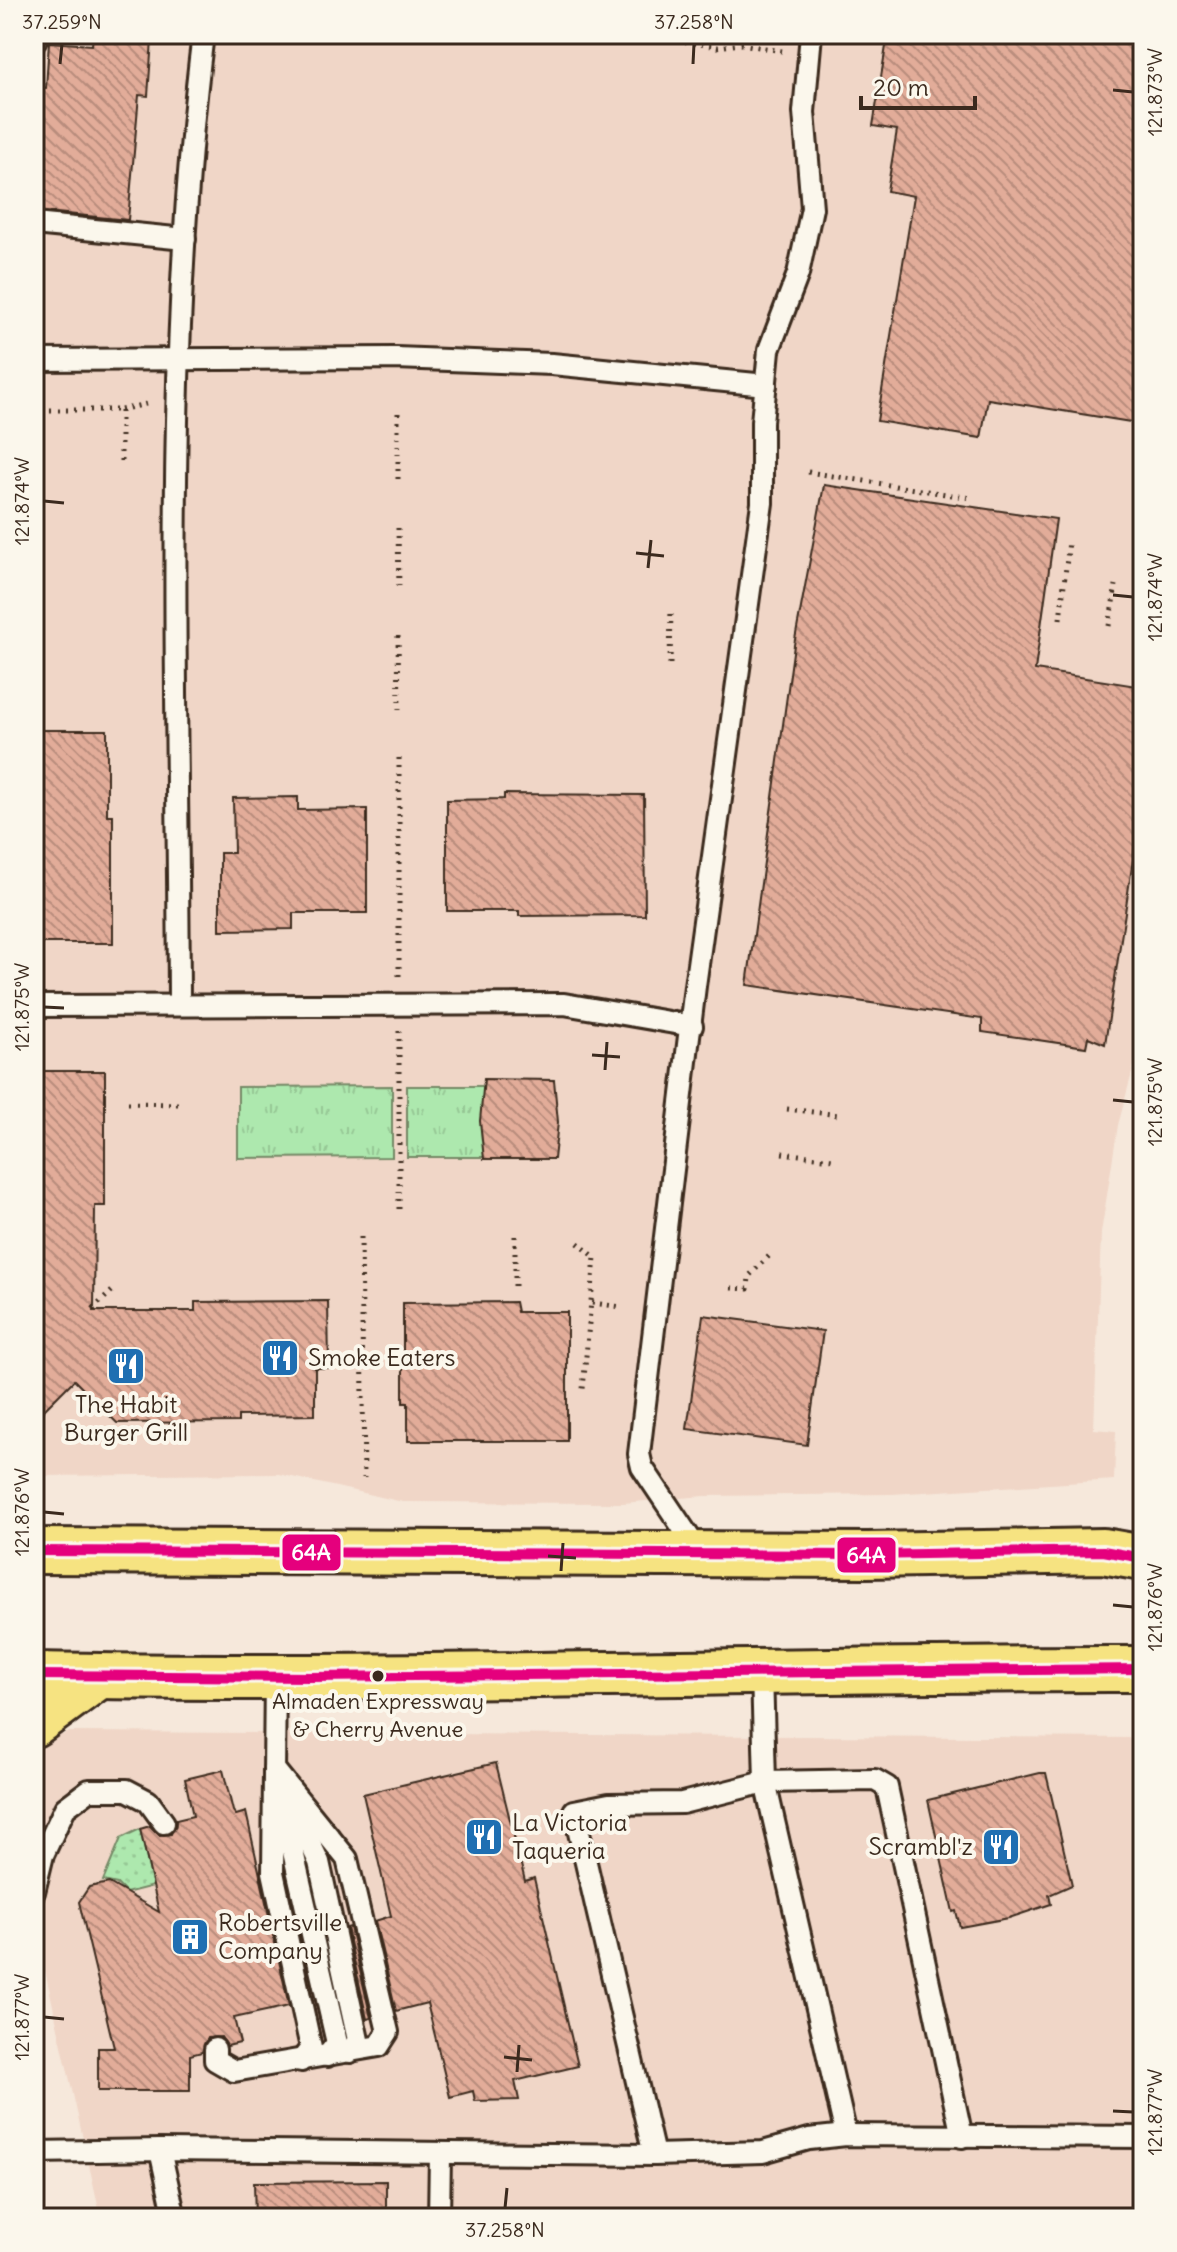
<svg xmlns="http://www.w3.org/2000/svg" width="1177" height="2252" font-family="Delius,sans-serif">
  <style>
    .built { fill: #f0d6c7 }
    .grass { fill: url(#grass-tufts); stroke: #748966; stroke-width: 2 }
    .park { fill: url(#park-dots); stroke: #748966; stroke-width: 2 }
    .building { fill: url(#building-back-hatch); stroke: #3b2a1e; stroke-width: 2 }
    .lines { fill: none; stroke-linecap: round; stroke-linejoin: round }
    .service-casing { stroke: #3b2a1e; stroke-width: 26 }
    .primary-casing { stroke: #3b2a1e; stroke-width: 50 }
    .path { stroke: #3b2a1e; stroke-width: 5; stroke-dasharray: 2 6; stroke-linecap: butt }
    .service { stroke: #fbf7ec; stroke-width: 20 }
    .primary { stroke: #f6e381; stroke-width: 44 }
    .bus-1-casing { stroke: #fbf7ec; stroke-width: 16 }
    .bus-1 { stroke: #e5007d; stroke-width: 10 }
    .ticks { fill: none; stroke: #3b2a1e; stroke-width: 3 }
    .bus-dot { fill: #3b2a1e; stroke: #fbf7ec; stroke-width: 3 }
    .labels { text-anchor: middle; stroke-width: 8; stroke-linejoin: round; paint-order: stroke }
    .bus-label { font-size: 22px; fill: #3b2a1e; stroke: #fbf7ec }
    .poi-label { font-size: 24px; fill: #3b2a1e; stroke: #fbf7ec; text-anchor: start }
    .line-badge { stroke: #fbf7ec; stroke-width: 3 }
    .badge-label { font-size: 22px; text-anchor: middle; font-weight: bold; fill: #fff }
    .neatline { fill: none; stroke: #3b2a1e; stroke-width: 3 }
    .ticks-label { font-size: 20px; text-anchor: middle; fill: #3b2a1e }
  </style>
  <defs>
    <pattern id="grass-tufts" width="24" height="20" patternUnits="userSpaceOnUse" patternTransform="scale(2)"><rect width="24" height="20" fill="#ade8ae"/><path d="M3 7l-1-3M5 7V3M7 7l1-3M15 17l-1-3M17 17v-4M19 17l1-3" fill="none" stroke="#96c795"/></pattern>
    <pattern id="park-dots" width="8" height="8" patternUnits="userSpaceOnUse" patternTransform="scale(2)"><rect width="8" height="8" fill="#ade8ae"/><path d="M2 2h.1M6 6h.1" fill="none" stroke="#96c795" stroke-width="1.8" stroke-linecap="round"/></pattern>
    <pattern id="building-back-hatch" width="6" height="6" patternUnits="userSpaceOnUse" patternTransform="scale(2)"><rect width="6" height="6" fill="#e2ac99"/><path d="M-1 5l2 2M0 0l6 6M5-1l2 2" fill="none" stroke="#b88c7c"/></pattern>
  </defs>
  <rect width="100%" height="100%" fill="#f6e8db"/>
  <filter id="ink" filterUnits="userSpaceOnUse"><feTurbulence type="fractalNoise" baseFrequency=".0125" numOctaves="2"/><feDisplacementMap in="SourceGraphic" scale="16" xChannelSelector="R" yChannelSelector="G"/><feConvolveMatrix kernelMatrix="1 2 1 2 8 2 1 2 1" color-interpolation-filters="sRGB"/></filter>
  <g filter="url(#ink)">
    <g class="built">
      <polygon points="34,34 1143,34 1143,1032 1118,1125 1101,1233 1094,1429 1116,1431 1114,1480 892,1494 704,1496 623,1503 403,1502 279,1474 34,1476"/>
      <polygon points="70,1732 1143,1738 1143,2218 101,2218 34,1922 34,1745"/>
    </g>
    <g class="grass">
      <polygon points="392,1086 392,1157 238,1158 238,1087"/>
      <rect x="407" y="1086" width="77" height="71"/>
    </g>
    <polygon class="park" points="140,1829 153,1886 126,1893 117,1884 103,1881 121,1838"/>
    <g class="building">
      <polygon points="888,34 1143,34 1143,424 988,399 981,438 877,421 914,196 887,191 897,130 873,126"/>
      <polygon points="93,35 152,40 148,96 139,95 128,220 36,211 41,148 34,147 34,87 46,88 49,42 92,45"/>
      <polygon points="824,485 1056,519 1035,670 1143,687 1143,794 1105,1044 1088,1037 1086,1047 982,1032 982,1019 747,985 794,645"/>
      <polygon points="34,730 107,730 107,815 113,815 113,943 34,943"/>
      <polygon points="504,794 644,795 645,915 519,916 519,911 447,911 447,800 504,799"/>
      <polygon points="298,797 298,810 367,809 367,913 293,913 293,929 220,930 220,853 234,853 233,798"/>
      <polygon points="34,1071 105,1071 105,1206 95,1206 94,1311 195,1311 195,1302 328,1301 329,1368 315,1368 315,1415 238,1416 238,1422 117,1423 74,1380 34,1420"/>
      <polygon points="484,1079 554,1080 558,1122 554,1159 484,1159 480,1121"/>
      <polygon points="515,1302 517,1312 567,1312 567,1441 408,1441 408,1403 403,1403 403,1303"/>
      <polygon points="703,1315 823,1331 807,1445 687,1429"/>
      <polygon points="496,1763 525,1881 534,1878 578,2066 515,2081 519,2100 475,2101 473,2091 450,2097 427,2003 396,2011 375,1921 391,1916 363,1794"/>
      <polygon points="223,1770 233,1811 236,1815 246,1812 289,2006 234,2018 240,2043 227,2046 221,2037 208,2038 202,2052 190,2055 190,2091 98,2091 98,2048 114,2048 79,1902 89,1887 109,1883 159,1912 140,1829 150,1826 159,1835 171,1834 176,1820 193,1816 185,1779"/>
      <polygon points="1040,1773 1046,1773 1072,1885 1049,1895 1051,1904 1009,1918 960,1927 956,1911 953,1912 928,1800"/>
      <polygon points="350,1927 371,2018 367,2019 347,1928"/>
      <polygon points="386,2181 386,2218 255,2218 254,2182"/>
    </g>
    <g class="lines">
      <g class="service-casing">
        <g id="service">
          <polyline points="34,43 38,34"/>
          <polyline points="34,224 185,239"/>
          <polyline points="34,360 396,358 552,364 766,385"/>
          <path d="M179 1005C178 682 163 355 203 34"/>
          <polyline points="34,1006 564,1004 692,1026"/>
          <polyline points="699,1552 642,1467 639,1454 695,986 762,503 762,422 769,350 798,274 812,208 804,112 811,34"/>
          <polyline points="762,1672 765,1782 846,2135"/>
          <polyline points="275,1676 273,1872 311,2048 301,2061"/>
          <polyline points="290,1801 319,1862 358,2040 350,2052"/>
          <polyline points="283,1808 337,2043 327,2056"/>
          <polyline points="34,1892 43,1855 65,1808 89,1790 127,1790 148,1801 164,1823"/>
          <polyline points="215,2049 215,2060 234,2071 379,2046 388,2032 347,1859 274,1769"/>
          <polyline points="160,2150 175,2218"/>
          <polyline points="34,2152 160,2150 654,2155 763,2152 809,2139 846,2135 1143,2137"/>
          <polyline points="654,2155 574,1811 609,1804 682,1803 765,1782 875,1780 887,1787 962,2137"/>
          <polyline points="439,2218 440,2155"/>
        </g>
      </g>
      <g class="primary-casing">
        <g id="primary">
          <polyline points="34,1551 867,1555 1103,1551 1143,1558"/>
          <path d="M34 1675C404 1682 773 1668 1143 1669"/>
          <polyline points="34,1724 99,1676"/>
        </g>
      </g>
      <g class="path">
        <polyline points="638,34 718,47 741,44 782,51"/>
        <polyline points="34,410 121,410 121,462"/>
        <polyline points="121,410 146,404"/>
        <polyline points="398,413 398,482"/>
        <polyline points="808,472 971,498"/>
        <polyline points="398,528 399,590"/>
        <polyline points="1060,619 1069,541"/>
        <polyline points="1109,626 1116,585"/>
        <polyline points="398,636 399,711"/>
        <polyline points="670,664 671,608"/>
        <polyline points="399,976 399,756"/>
        <polyline points="399,1031 399,1214"/>
        <polyline points="128,1103 178,1104"/>
        <polyline points="787,1109 839,1115"/>
        <polyline points="782,1153 833,1159"/>
        <polyline points="515,1236 515,1289"/>
        <polyline points="361,1237 364,1478"/>
        <polyline points="578,1243 595,1257 583,1389"/>
        <polyline points="731,1288 748,1289 749,1276 769,1256"/>
        <polyline points="592,1303 622,1307"/>
        <polyline points="93,1309 113,1290"/>
      </g>
      <use href="#service" class="service"/>
      <use href="#primary" class="primary"/>
      <g class="bus-1-casing">
        <g id="bus-1">
          <polyline points="34,1551 867,1555 1103,1551 1143,1558"/>
          <polyline points="34,1675 311,1677 1143,1669"/>
        </g>
      </g>
      <use href="#bus-1" class="bus-1"/>
    </g>
  </g>
  <path class="ticks" d="M60 64 62 44M693 64 694 44M1113 90 1133 92M44 501 64 503M636 553 664 556M648 568 651 540M1113 595 1133 597M44 1007 64 1008M592 1055 620 1057M605 1070 607 1042M1113 1100 1133 1102M44 1512 64 1514M548 1556 576 1558M561 1571 563 1543M1113 1605 1133 1607M44 2017 64 2019M504 2057 532 2060M517 2072 519 2045M1113 2111 1133 2112M505 2208 507 2188"/>
  <defs>
    <g id="restaurant-square" transform="scale(2)"><rect x="-9" y="-9" width="18" height="18" rx="4" fill="#1f6fb2" stroke="#fbf7ec"/><path d="M-5-6h1v4h1v-4h1v4h1v-4h1v5L-1.5 .5V6h-2V.5L-5-1ZM5-6V6H3V1.5H1.5Q1.5-4 5-6Z" fill="#fff"/></g>
    <g id="building-square" transform="scale(2)"><rect x="-9" y="-9" width="18" height="18" rx="4" fill="#1f6fb2" stroke="#fbf7ec"/><path d="M-4-6H4V6H1V3H-1V6H-4ZM-2.5-4.3h1.7v1.8h-1.7ZM.8-4.3h1.7v1.8H.8ZM-2.5-1h1.7V.8h-1.7ZM.8-1h1.7V.8H.8Z" fill="#fff"/></g>
  </defs>
  <g fill-rule="evenodd">
    <use href="#restaurant-square" x="280" y="1358"/>
    <use href="#restaurant-square" x="126" y="1366"/>
    <use href="#restaurant-square" x="484" y="1837"/>
    <use href="#restaurant-square" x="1001" y="1847"/>
    <use href="#building-square" x="190" y="1937"/>
  </g>
  <circle class="bus-dot" cx="378" cy="1676" r="7"/>
  <g class="labels">
    <g class="bus-label">
      <text x="378" y="1709">Almaden Expressway<tspan x="378" dy="28">&amp; Cherry Avenue</tspan></text>
    </g>
    <g class="poi-label">
      <text x="308" y="1366">Smoke Eaters</text>
      <text x="126" y="1413" text-anchor="middle">The Habit<tspan x="126" dy="28">Burger Grill</tspan></text>
      <text x="512" y="1831">La Victoria<tspan x="512" dy="28">Taqueria</tspan></text>
      <text x="973" y="1855" text-anchor="end">Scrambl'z</text>
      <text x="218" y="1931">Robertsville<tspan x="218" dy="28">Company</tspan></text>
    </g>
  </g>
  <g class="line-badge">
    <rect x="281" y="1533" width="61" height="39" rx="8" fill="#e5007d"/>
    <rect x="836" y="1536" width="61" height="38" rx="8" fill="#e5007d"/>
  </g>
  <g class="badge-label">
    <text x="311" y="1560">64A</text>
    <text x="866" y="1563">64A</text>
  </g>
  <rect width="1177" height="2252" fill="none" stroke="#fbf7ec" stroke-width="88"/>
  <path d="M861 96v12h114v-12" fill="none" stroke="#3b2a1e" stroke-width="4"/>
  <text x="873" y="96" font-size="24" fill="#3b2a1e" stroke="#fbf7ec" stroke-width="6" paint-order="stroke">20 m</text>
  <rect x="44" y="44" width="1089" height="2164" class="neatline"/>
  <g class="ticks-label">
    <text x="62" y="29">37.259°N</text>
    <text x="694" y="29">37.258°N</text>
    <text transform="translate(1155 92) rotate(-90)" y="7">121.873°W</text>
    <text transform="translate(22 501) rotate(-90)" y="7">121.874°W</text>
    <text transform="translate(1155 597) rotate(-90)" y="7">121.874°W</text>
    <text transform="translate(22 1007) rotate(-90)" y="7">121.875°W</text>
    <text transform="translate(1155 1102) rotate(-90)" y="7">121.875°W</text>
    <text transform="translate(22 1512) rotate(-90)" y="7">121.876°W</text>
    <text transform="translate(1155 1607) rotate(-90)" y="7">121.876°W</text>
    <text transform="translate(22 2017) rotate(-90)" y="7">121.877°W</text>
    <text transform="translate(1155 2112) rotate(-90)" y="7">121.877°W</text>
    <text x="505" y="2237">37.258°N</text>
  </g>
</svg>
